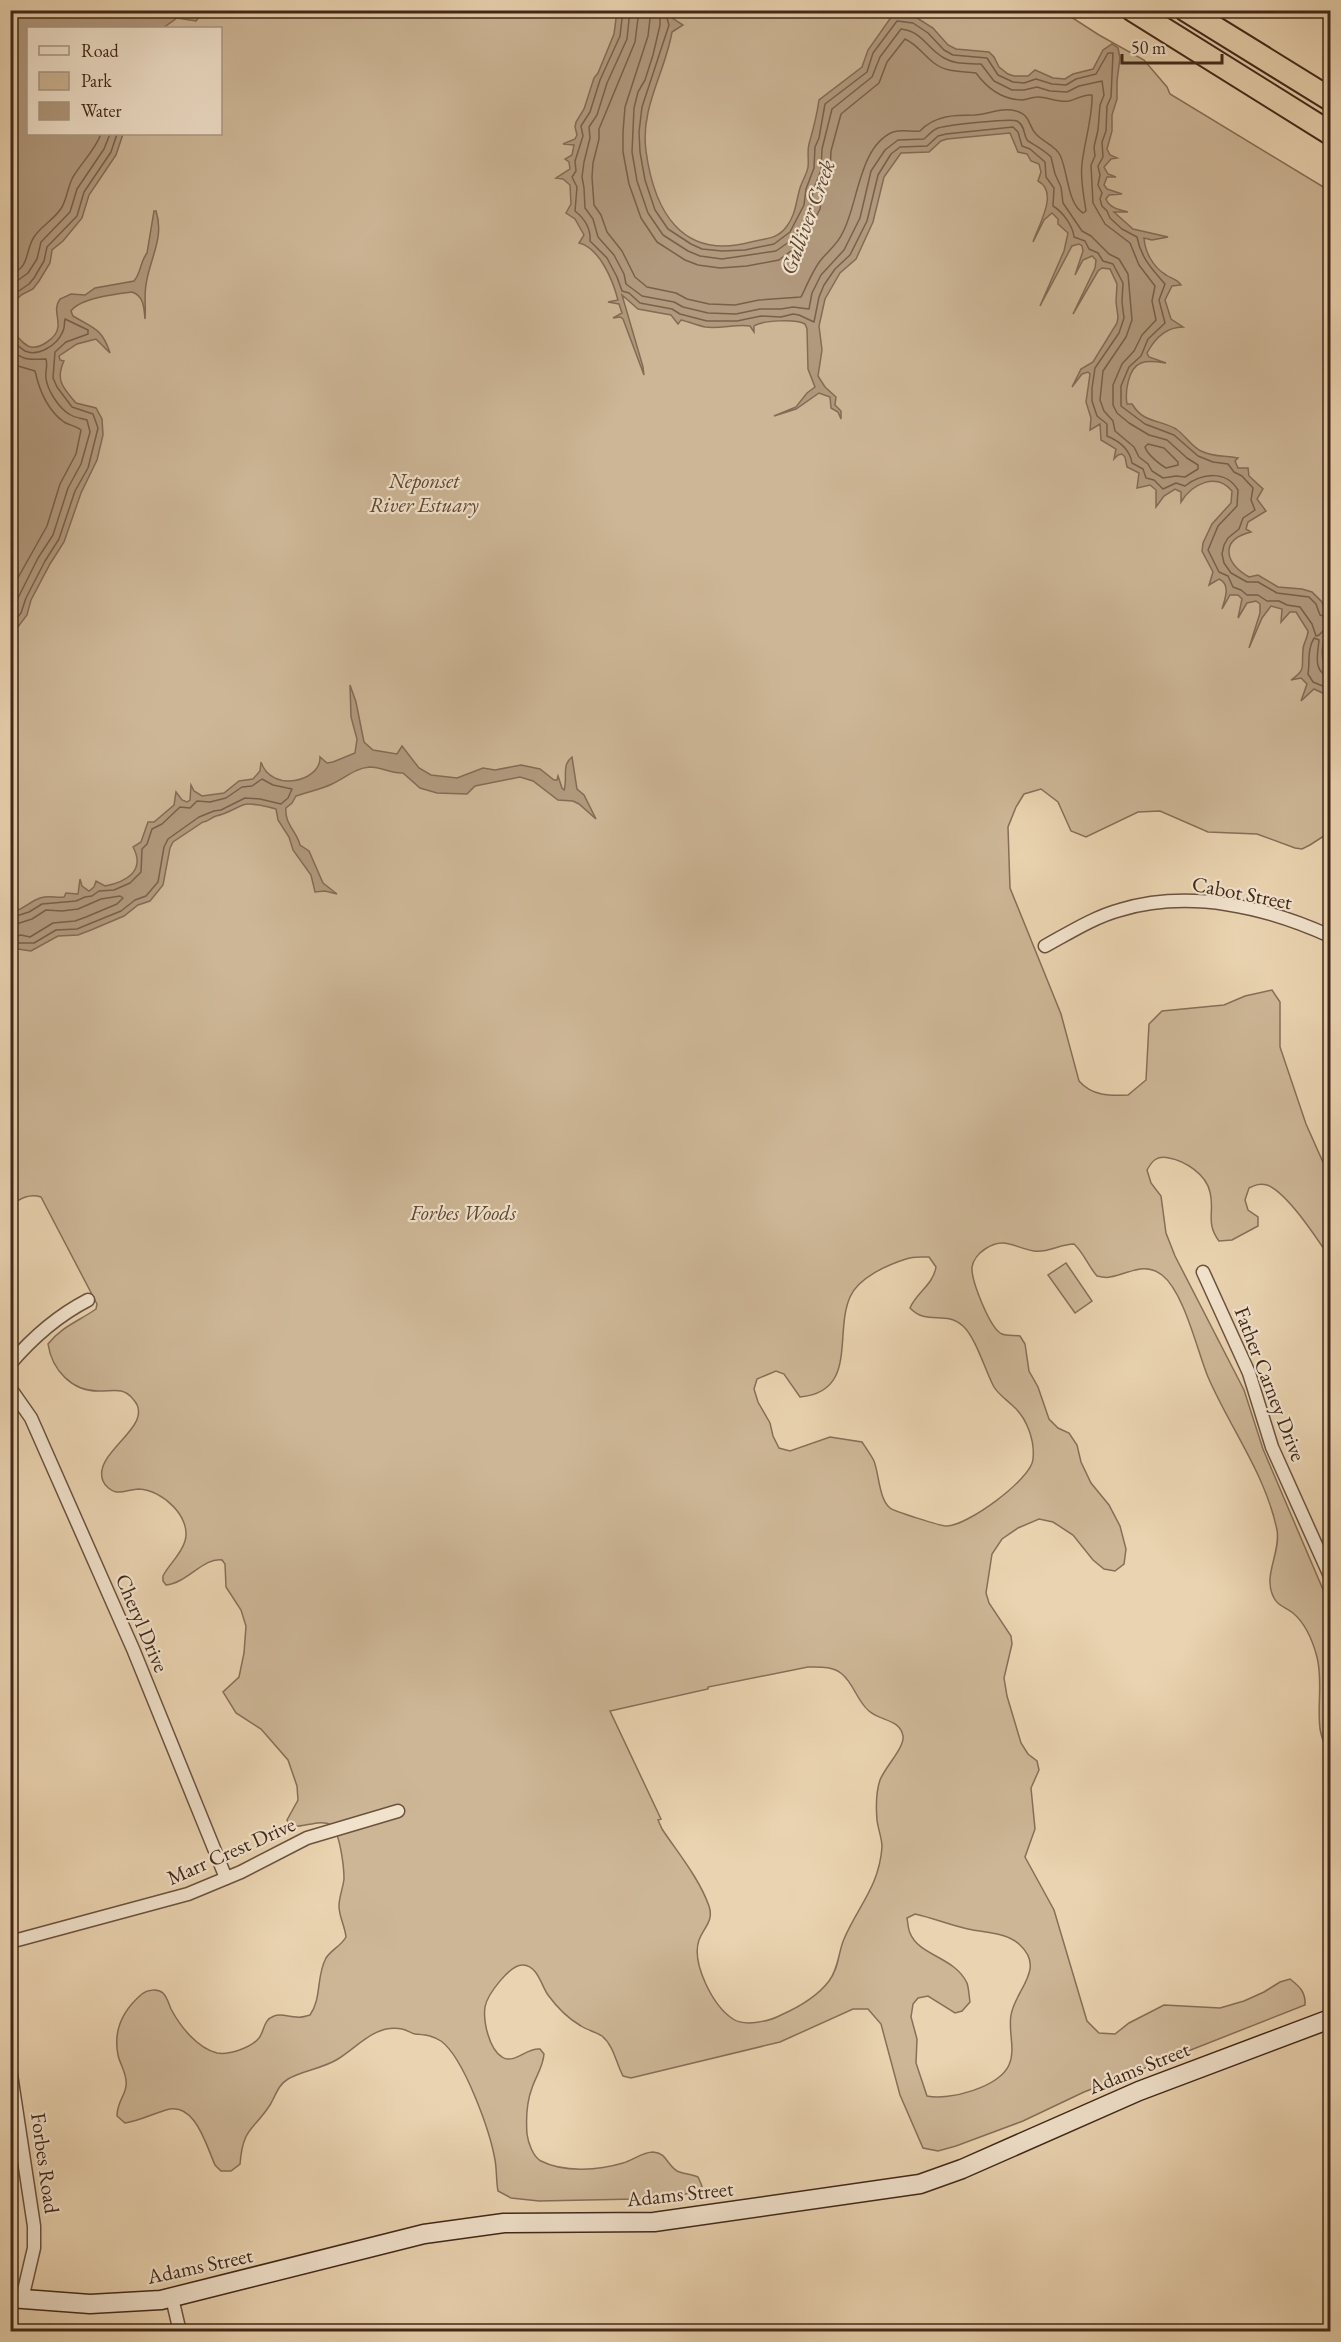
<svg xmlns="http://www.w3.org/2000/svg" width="1341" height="2342" font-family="'EB Garamond',serif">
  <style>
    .green { fill: #cdb696; stroke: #876e58; stroke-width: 1.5; fill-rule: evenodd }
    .water { fill: #b1997d; stroke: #846b55; stroke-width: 1.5 }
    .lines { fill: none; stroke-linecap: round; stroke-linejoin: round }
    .shore { stroke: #79604b; stroke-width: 1.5 }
    .minor-casing { stroke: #6b523f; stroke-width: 15 }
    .secondary-casing { stroke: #412719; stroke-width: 21 }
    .motorway-casing { stroke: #412719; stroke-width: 26 }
    .minor { stroke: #f1e2cc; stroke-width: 12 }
    .secondary { stroke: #f1e2cc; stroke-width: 18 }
    .motorway { stroke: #ead3b0; stroke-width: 22 }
    .labels { text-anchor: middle; stroke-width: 4.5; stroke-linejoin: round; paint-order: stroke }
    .park-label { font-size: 21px; font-style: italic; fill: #5d4432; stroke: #f1e2cc }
    .street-label { font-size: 21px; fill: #412719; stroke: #f1e2cc }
    .water-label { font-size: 22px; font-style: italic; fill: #5d4432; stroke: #f1e2cc }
  </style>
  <rect width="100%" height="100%" fill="#ead3b0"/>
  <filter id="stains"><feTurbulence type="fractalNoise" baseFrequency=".00333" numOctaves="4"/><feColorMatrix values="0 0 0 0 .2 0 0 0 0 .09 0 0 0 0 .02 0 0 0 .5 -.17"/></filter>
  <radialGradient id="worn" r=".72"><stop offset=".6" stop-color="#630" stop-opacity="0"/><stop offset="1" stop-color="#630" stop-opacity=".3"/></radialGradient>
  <g class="green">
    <path d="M11 11H1062L1099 35 1144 60 1167 87 1170 94 1330 191V832L1310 845 1302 849 1295 848 1257 834 1208 832 1160 811 1138 812 1086 837 1071 831 1058 802 1041 789 1024 794 1016 807 1008 827 1010 888 1061 1014 1079 1081C1092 1096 1110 1096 1128 1095L1146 1080 1149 1024 1162 1011 1224 1005 1245 996 1272 990 1280 1002V1047L1306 1124 1330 1178V1258C1318 1240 1287 1192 1267 1185 1260 1183 1255 1185 1249 1188L1245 1200 1248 1210 1258 1217V1226L1232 1240 1219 1241C1205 1222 1215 1212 1210 1192 1206 1174 1185 1161 1169 1158 1157 1155 1152 1161 1147 1170L1151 1183 1161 1196 1166 1233 1175 1256 1244 1390 1263 1449 1330 1606V1759C1326 1749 1322 1740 1320 1729 1317 1705 1323 1680 1317 1657 1313 1642 1305 1623 1293 1613 1286 1607 1277 1606 1273 1596 1263 1575 1281 1552 1277 1530 1265 1473 1230 1428 1208 1377 1197 1350 1184 1292 1162 1275 1144 1261 1129 1274 1110 1277 1106 1278 1101 1277 1097 1276 1088 1266 1084 1253 1074 1244 1060 1244 1048 1253 1034 1251 1014 1248 1005 1236 985 1249 979 1253 973 1260 972 1267 971 1280 990 1329 1002 1334 1006 1336 1015 1335 1020 1336L1025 1344 1029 1371 1038 1387 1049 1419 1058 1428 1069 1433 1077 1445 1081 1462 1091 1483 1109 1505 1120 1526 1126 1549 1124 1564 1115 1571 1104 1569 1093 1560 1073 1535 1053 1522 1039 1519 1018 1528 1002 1539 992 1554 986 1593 989 1603 1011 1636 1012 1644 1004 1678 1007 1696 1021 1743 1028 1754 1037 1761 1039 1770 1031 1788 1035 1829 1025 1857 1054 1910 1087 2021 1099 2033 1115 2034 1129 2023 1164 2005 1220 2008 1244 2001 1264 1992 1280 1982 1290 1979C1299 1986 1306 1992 1305 2005L1084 2092 1023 2121 956 2146 938 2151 923 2148 900 2095 881 2024 868 2009H853L780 2042 631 2078 623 2076C616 2063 614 2046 602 2036 596 2032 587 2030 581 2026 569 2019 556 2006 548 1995 541 1985 538 1966 523 1965 510 1964 487 1995 485 2007 483 2021 489 2049 502 2057 514 2065 527 2047 540 2049L544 2054C543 2067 536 2076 532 2088 527 2101 526 2120 527 2134 528 2142 533 2157 541 2161 564 2173 600 2170 623 2163 633 2160 643 2152 653 2152 667 2153 666 2164 677 2171 683 2174 691 2174 698 2177L702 2186 695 2193 636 2199 539 2201 511 2198 498 2191C496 2181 497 2171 495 2160 490 2131 464 2058 441 2041 432 2035 425 2035 415 2034 411 2033 407 2030 402 2029 375 2024 359 2046 338 2059 322 2069 303 2070 288 2079 278 2085 276 2095 270 2105 253 2131 243 2127 240 2164L231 2171H221L215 2165C206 2145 195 2101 166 2110 152 2114 139 2121 125 2123L117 2116C117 2102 125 2096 126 2086 128 2075 120 2065 118 2055 113 2030 123 2010 142 1994 147 1990 157 1988 163 1993 167 1997 169 2004 171 2009 180 2026 197 2048 217 2053 229 2055 251 2048 259 2038 265 2030 263 2020 274 2016 281 2013 289 2017 297 2017 301 2018 306 2016 310 2015 322 1998 316 1976 326 1958 331 1950 341 1946 346 1937 345 1926 339 1917 339 1906 339 1897 343 1888 344 1879 344 1867 340 1832 331 1825 320 1818 302 1829 290 1826L287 1820 298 1800 297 1786 288 1760 261 1729 236 1713 223 1692 239 1677 244 1653 246 1626 241 1610 226 1587 225 1564 222 1560C204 1557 187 1583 166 1585L163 1581V1576C169 1564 181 1555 185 1541 192 1517 162 1490 139 1489 131 1489 124 1493 116 1492 111 1491 105 1486 103 1481 91 1452 158 1426 133 1399 123 1387 114 1391 100 1391 72 1392 52 1370 48 1344 61 1327 79 1321 96 1309L97 1304 41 1197C29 1193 20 1199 11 1205ZM28 28H220V134H28ZM929 1257 936 1267C933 1285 917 1292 910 1308 927 1326 945 1310 963 1326 976 1338 985 1370 994 1387 998 1394 1007 1400 1013 1406 1027 1418 1035 1441 1033 1459 1032 1479 966 1527 946 1526 941 1526 893 1511 890 1508 879 1499 879 1474 874 1461 871 1455 866 1448 862 1442L830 1437 790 1451 779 1448 773 1436 770 1423 758 1402 754 1389 757 1379 776 1371 784 1374 800 1397C858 1392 834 1333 850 1297 858 1278 887 1265 906 1259 913 1256 921 1257 929 1257ZM808 1667C819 1667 833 1666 842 1674 854 1684 857 1701 869 1711 880 1721 900 1719 903 1736 905 1747 885 1767 880 1780 876 1792 876 1808 877 1820 878 1829 882 1838 882 1847 879 1887 858 1906 844 1939 838 1953 839 1968 829 1981 817 1997 799 2007 781 2015 770 2021 745 2027 733 2019 713 2006 691 1963 699 1940 704 1927 714 1921 709 1906 699 1878 678 1853 662 1829L658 1820 661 1819 610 1711 708 1689V1687ZM915 1914C933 1918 950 1925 968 1929 985 1933 1007 1932 1020 1945 1046 1969 1015 1990 1011 2015 1008 2032 1016 2050 1009 2065 999 2087 949 2101 927 2096L916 2063 917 2039 911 2017 913 2004 918 1998 928 1996 955 2013 962 2011 970 2002C969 1996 969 1989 967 1983 955 1957 919 1956 910 1933 908 1929 908 1923 907 1918Z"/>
    <polygon points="1066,1263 1092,1301 1075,1313 1048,1275"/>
  </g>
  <g class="water">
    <polygon points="11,10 204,11 196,21 177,18 163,28 28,28 28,134 123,134 116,155 89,195 82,218 63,241 52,250 50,263 39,281 33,289 21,295 11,306"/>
    <path d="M617 11H681L673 14 672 18 683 25 672 32C665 73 640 108 646 151 654 210 681 261 751 242 765 238 777 240 787 226 796 214 796 201 800 188 802 181 807 174 808 167 809 160 807 151 809 144 813 130 817 115 819 100L862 67 868 50 894 13 914 16 933 28 948 45 956 49 989 52 994 57 999 67 1008 74 1014 76H1028L1035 70 1053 78 1065 79 1073 74 1093 69 1103 50 1112 44 1118 48 1120 58 1117 81V99L1112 115V131L1107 149 1110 155 1117 158 1111 159 1104 167 1108 174 1116 177H1107L1104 185 1107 189 1122 194 1109 195 1106 199C1109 208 1120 210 1128 212H1114L1133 229 1168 237 1152 240 1144 238C1145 252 1153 267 1166 275 1172 279 1177 279 1181 285L1172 286 1165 300 1171 319 1183 327C1166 327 1155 338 1147 353L1149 357 1166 363C1159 362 1149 360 1141 363 1128 368 1125 392 1127 404H1132C1144 424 1160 419 1176 429 1185 435 1191 446 1201 451 1216 458 1224 455 1238 458L1235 461 1238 468H1248L1249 476 1263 489 1257 499 1266 511 1248 522 1246 529 1251 532C1219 540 1225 563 1249 577L1258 575 1278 587 1302 589 1312 592 1322 602 1325 611 1330 613 1328 625 1330 632C1320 641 1319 662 1330 671V701L1327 705 1329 696 1314 689 1301 701 1307 684 1301 678 1291 680C1307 669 1301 667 1303 650 1303 643 1308 638 1308 631L1296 612H1290L1281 622 1282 609 1271 606 1262 618 1249 648 1260 613V604L1256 601 1247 603 1238 618 1242 599 1238 595H1230L1222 609C1225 599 1231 584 1219 579L1209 585 1213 572 1202 551 1203 543 1212 524 1231 503 1232 491C1216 472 1192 484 1181 502V492L1175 489 1164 496 1156 507V490L1150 485 1137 488 1139 473 1127 467 1125 457 1122 454 1118 455 1114 459 1116 449 1101 440 1100 424 1090 430 1091 418 1086 402 1090 374 1088 372 1082 374 1072 387 1081 369 1093 362 1117 323 1118 317 1116 302 1117 284 1110 269 1102 268 1098 271 1073 314 1095 268 1096 260 1092 256 1083 260 1075 275 1083 251 1082 246 1079 244 1072 246 1040 306 1064 251 1068 233 1058 224V219L1052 213 1044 220 1033 242C1039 224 1059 192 1038 181L1041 172 1039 164 1031 161 1027 154 1018 152 1010 133 947 139 941 141 929 152 901 153 884 177 873 222 856 259 840 273 825 299 819 326 822 350 818 376 825 387 836 397 835 405 841 411V419L838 412 831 408 830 397 819 393 796 409 774 416 796 407 807 393 815 387 808 369 807 329 805 324C796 319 763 320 754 326V332L750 326C736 324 720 329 705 327 697 325 689 322 681 320L678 324 671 315 638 309 622 295 643 367 644 375 623 319 620 317 613 318 622 313 619 304 608 302 618 300C613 281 600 248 579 243L584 235 575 219 566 213 571 204 570 185 563 179 556 178 570 169 569 162 565 159 572 155 574 145 563 144 575 139 577 135 575 127 576 122 584 109 594 78 598 73 614 34Z"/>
    <path d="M154 211H156C165 238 149 260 146 285 144 296 146 307 145 319 144 308 144 296 132 292 116 294 80 298 71 311L73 316C93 328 102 328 110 353L96 339 77 344 59 356 60 360 64 361C55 380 63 388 76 403L96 408 102 419 103 435 97 460 81 493 64 542 50 564 31 600 27 615 11 636V328C15 334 21 342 28 346 38 351 57 338 58 327 59 316 53 309 60 299L71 294 85 295 95 288 134 281C141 273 140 262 147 253Z"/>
    <path d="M350 685 356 702 364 742 373 750 397 754 402 746 419 768 431 775 457 778 483 768 495 770 521 765 540 769 554 780H557L558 776 562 788 564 790C568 779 561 765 572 757L577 789 584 795 596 819 579 804 573 801 558 800 533 781 520 777 475 786 467 794 437 793 420 788 403 773C391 774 382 767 370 767 355 768 345 778 332 784 322 789 307 792 296 796L292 803 286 808C284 823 297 832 300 845L309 851 323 883 337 894 325 891 315 892 311 875 293 850 289 837 278 820 276 809C269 807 249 802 243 805 233 809 226 814 216 816 210 818 209 821 203 822L173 842 170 848 163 885 150 901 138 905 124 916 91 930 78 935 58 936 31 951 18 949 11 958V913C22 910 31 901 40 898 49 895 56 898 64 897L66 893 78 894 80 879 82 886 89 891 94 887 96 881 105 886C126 882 146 871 133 847L141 842 148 822H154L174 805 176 792 182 800 187 802 190 800 191 785 194 791 202 796 224 793 239 781 253 779 260 771 261 762C271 793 321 782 320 757L327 763 333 762 355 753 357 739 351 717Z"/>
  </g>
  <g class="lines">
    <g class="shore">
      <path d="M623 10 620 36 600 80 590 112 581 126 583 136 575 161 576 171 572 177 577 187 575 211C585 219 591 229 590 241L607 258 617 277 622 291 629 293 640 303 672 309 680 314 707 321H737L761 316 781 317 793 314 799 315 814 322 819 297 824 285 835 269 850 255 867 221 878 175 891 154 900 147 927 146 938 136 946 134 1013 127 1018 132 1022 146 1030 149 1045 162 1046 177 1054 188 1053 206C1063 212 1073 226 1074 237L1085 241 1089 249 1098 253 1103 261 1113 264 1123 283 1122 302 1124 318 1119 333 1095 368 1092 388V401L1097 416 1107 424V436C1119 441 1130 450 1132 463L1143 469 1146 478 1154 480 1163 489 1176 483 1185 486C1202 473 1226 470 1238 490L1237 506 1218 526 1208 550 1219 572 1228 576 1233 587 1241 590 1247 595H1258L1267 601H1279L1287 605 1300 607 1312 624 1316 636 1319 635 1325 629 1330 628"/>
      <path d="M630 10 627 39 607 83 597 115 589 127 590 138 584 162 582 177 584 188 585 208 593 219 598 237 614 255 624 274 626 284 642 296 674 302 683 307 708 313 736 314 760 309H781L793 307 809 309 812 293 821 275 844 250 860 218 871 171 885 150 898 140 924 139C929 135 932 130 938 128 948 125 1011 118 1017 121 1026 126 1023 136 1028 141 1036 146 1044 150 1051 157L1055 174 1061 187 1063 203 1082 231 1091 236 1109 254 1119 259 1128 274 1132 320 1126 337 1103 371 1100 400 1104 411 1113 421 1115 431 1134 447 1139 457 1148 464 1152 471 1163 478 1176 476 1185 477 1198 469V465L1187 458 1167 440 1149 435 1129 423 1117 413 1113 405V385L1122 364 1134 351 1142 335 1156 320 1152 301 1155 286 1139 265 1130 243 1105 224 1093 203 1091 165 1095 156 1094 147 1098 130 1100 105 1104 95 1102 81 1079 86 1067 92 1050 91 1037 87 1024 90H1012L994 81 981 64C968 63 956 65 944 58 927 49 922 31 901 29L880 57 872 77 832 109 822 149 821 170 813 191 811 207 796 237 776 251 722 259 700 256 688 251 663 235 648 213 637 181 632 152 634 108 638 92 645 80 653 55 660 25V10"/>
      <path d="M639 10 635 42 599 129V139L593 163 592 177 594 205 601 215 607 232 622 251 635 277 647 287 676 293 687 299 709 304 735 305 759 300 801 297C807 285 812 272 820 261 828 251 838 244 843 232 858 204 859 146 893 132 902 129 911 132 920 131 935 115 955 115 975 115 989 114 1002 107 1016 111 1031 115 1028 126 1036 134 1043 142 1055 145 1060 155 1068 171 1067 203 1083 213L1086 211C1084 196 1080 180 1082 164 1084 144 1093 115 1092 95 1083 94 1078 99 1069 101 1058 103 1045 96 1037 97 1032 97 1028 99 1023 100 1002 100 987 88 976 73 961 71 947 73 934 63 923 55 918 45 905 39L887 62 879 83 841 114 831 151 830 172 822 194 820 209 803 242 779 260 747 266 720 268 698 265 685 260 657 242 641 218 629 184 623 152V132L625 107 648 36 651 10"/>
      <path d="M669 10 667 18 669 25 642 107 639 132 640 152 645 180 655 210 668 229 691 244 702 249 722 251 745 250 774 244 790 232 804 205 806 189 814 168 815 147 819 138 825 104 867 72 873 53 897 21 913 23 928 33 944 50 953 55 987 58 998 75 1013 82 1024 83 1036 79 1052 84 1066 85 1076 79 1096 74 1108 53H1113L1111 97 1107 106 1106 131 1102 142 1103 157 1098 166 1100 175 1098 185 1102 193 1100 199 1102 206 1107 211 1110 218 1122 229 1137 237C1141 258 1152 269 1165 284L1159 300 1165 323 1148 339 1141 356 1129 367 1121 386V406L1145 424 1174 435 1198 456 1213 462 1228 464 1234 472 1242 476 1253 488 1251 500 1255 510 1243 518 1239 529 1228 538 1224 545 1222 554 1224 563 1231 573 1247 582H1258L1277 593 1309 597 1316 604 1320 615 1330 618"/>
      <path d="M10 275C31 266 24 253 34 237 41 226 55 219 62 207 67 198 68 186 73 177 82 162 95 150 101 134"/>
      <polyline points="10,286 28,273 37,259 41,242 70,212 77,189 104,149 110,134"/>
      <polyline points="10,297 29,284 34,278 44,261 47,247 77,216 84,192 111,152 117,134"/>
      <path d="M10 338C15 343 20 348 25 351 38 357 57 345 62 333 65 329 64 324 65 319L88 330V334L66 342 55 352 53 378 57 387 72 407 93 414 98 428 88 468 75 491 59 539 45 561 26 598 21 613 10 626"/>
      <path d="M10 349C25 362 29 359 46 359 48 366 45 371 46 378 47 390 59 408 69 414 75 418 81 418 87 420L90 432 81 464 68 488 53 535 38 558 10 614"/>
      <path d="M10 361 18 366 35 371C39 389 47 410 64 422 69 425 76 426 81 430L76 454 60 484 47 526 10 592"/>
      <path d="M1148 444 1164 448 1178 462V465L1166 468C1159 464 1147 454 1145 447Z"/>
      <path d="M1330 676C1312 673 1318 653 1319 640L1314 638C1307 650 1310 661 1308 674L1313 682 1330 689"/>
      <polyline points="10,918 29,912 42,904 76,901 85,897 92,896 99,891 114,890 130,883 141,872 142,849 147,844 152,829 162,824 180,807 190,808 197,801 210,802 226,798 242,787 252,786 262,779 273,785 292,789 288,798 281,804 260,799 245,798 221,810 214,811 199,817 168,839 164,847 158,882 146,896 135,900 121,911 89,924 77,929 56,930 34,943 18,943 10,948"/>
      <polyline points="10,926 32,919 46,910 62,911 78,909 101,899 120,896 123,898 117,904 86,917 75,921 53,923 30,937 21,935 10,938"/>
    </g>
    <g class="minor-casing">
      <g id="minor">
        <path d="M1045 946C1069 933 1094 917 1120 910 1190 889 1266 907 1330 936"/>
        <polyline points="1203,1272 1249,1373 1272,1447 1330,1576"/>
        <path d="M10 1364C33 1337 57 1316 88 1300"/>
        <polyline points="10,1388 31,1418 133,1649 226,1878"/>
        <polyline points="10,1942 188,1894 241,1872 307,1838 398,1811"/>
        <polyline points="10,2068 34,2226 34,2248 22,2299"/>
        <polyline points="172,2298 180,2332"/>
      </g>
    </g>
    <g class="secondary-casing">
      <polyline id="secondary" points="10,2298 90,2304 161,2300 424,2234 504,2223 654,2222 920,2184 962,2169 1139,2091 1330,2019"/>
    </g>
    <g class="motorway-casing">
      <g id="motorway">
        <polyline points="1133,10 1330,133"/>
        <polyline points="1186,10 1330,99"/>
      </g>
    </g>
    <use href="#minor" class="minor"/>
    <use href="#secondary" class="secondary"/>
    <use href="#motorway" class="motorway"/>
  </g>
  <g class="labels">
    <g class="park-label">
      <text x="424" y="488">Neponset<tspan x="424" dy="24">River Estuary</tspan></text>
      <text x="463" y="1220">Forbes Woods</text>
    </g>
    <g class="street-label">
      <text transform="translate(1242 893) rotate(11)" y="7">Cabot Street</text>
      <text transform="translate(1270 1384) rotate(69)" y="7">Father Carney Drive</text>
      <text transform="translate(142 1623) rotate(67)" y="7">Cheryl Drive</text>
      <text transform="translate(231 1851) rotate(-24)" y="7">Marr Crest Drive</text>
      <text transform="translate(1139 2068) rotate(-22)" y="7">Adams Street</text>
      <text transform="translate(45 2163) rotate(82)" y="7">Forbes Road</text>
      <text transform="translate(680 2194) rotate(-6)" y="7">Adams Street</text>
      <text transform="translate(200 2266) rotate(-12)" y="7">Adams Street</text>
    </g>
    <g class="water-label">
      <text transform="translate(807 217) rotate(-70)" y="8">Gulliver Creek</text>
    </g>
  </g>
  <rect width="1341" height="2342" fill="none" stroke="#ead3b0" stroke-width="36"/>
  <rect x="12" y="12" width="1317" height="2318" fill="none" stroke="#412719" stroke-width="3"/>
  <rect x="18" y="18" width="1305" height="2306" fill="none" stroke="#412719" stroke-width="1.5"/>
  <rect x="27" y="27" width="195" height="108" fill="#f1e2cc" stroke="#ab9784" stroke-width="1.5"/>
  <rect x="39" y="46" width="30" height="9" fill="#f1e2cc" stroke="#ab9784" stroke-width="1.5"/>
  <text x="81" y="57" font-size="18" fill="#412719">Road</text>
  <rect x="39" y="72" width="30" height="18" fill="#cdb696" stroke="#ab9784" stroke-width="1.5"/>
  <text x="81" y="87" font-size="18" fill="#412719">Park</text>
  <rect x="39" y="102" width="30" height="18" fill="#b1997d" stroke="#ab9784" stroke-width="1.5"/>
  <text x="81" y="117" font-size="18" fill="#412719">Water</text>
  <path d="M1122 54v9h100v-9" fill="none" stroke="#412719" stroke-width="3"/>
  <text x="1131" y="54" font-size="18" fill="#412719" stroke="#f1e2cc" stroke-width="4.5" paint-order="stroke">50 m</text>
  <rect width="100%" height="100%" filter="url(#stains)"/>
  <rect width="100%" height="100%" fill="url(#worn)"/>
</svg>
